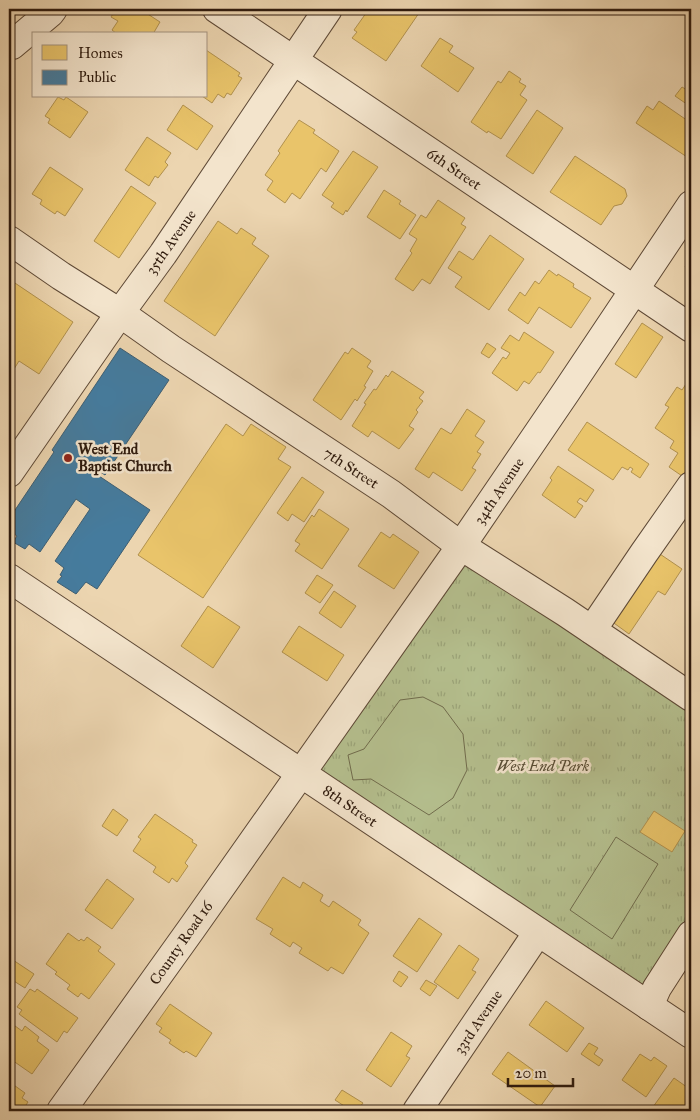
<svg xmlns="http://www.w3.org/2000/svg" width="700" height="1120" font-family="'IM FELL Great Primer',serif">
  <style>
    .park { fill: url(#park-tufts); stroke: #716c4d }
    .pitch { fill: #b4be8d; stroke: #716c4d }
    .homes { fill: #e9c46a; stroke: #b1914e }
    .public { fill: #457b9d; stroke: #3e5e72 }
    .lines { fill: none; stroke-linecap: round; stroke-linejoin: round }
    .minor-casing { stroke: #5e4936; stroke-width: 30 }
    .minor { stroke: #f3e4cc; stroke-width: 28 }
    .poi-dot { fill: #8f2418; stroke: #f3e4cc; stroke-width: 2 }
    .labels { text-anchor: middle; stroke-width: 5; stroke-linejoin: round; paint-order: stroke }
    .street-label { font-size: 15px; fill: #2e1a0d; stroke: #f3e4cc }
    .poi-label { font-size: 15px; font-weight: bold; fill: #2e1a0d; stroke: #f3e4cc; text-anchor: start }
    .park-label { font-size: 15px; font-style: italic; fill: #564b33; stroke: #f3e4cc }
  </style>
  <defs>
    <pattern id="park-tufts" width="24" height="20" patternUnits="userSpaceOnUse" patternTransform="scale(1.25)"><rect width="24" height="20" fill="#b4be8d"/><path d="M3 7l-1-3M5 7V3M7 7l1-3M15 17l-1-3M17 17v-4M19 17l1-3" fill="none" stroke="#9ba378"/></pattern>
  </defs>
  <rect width="100%" height="100%" fill="#ecd5b0"/>
  <filter id="stains"><feTurbulence type="fractalNoise" baseFrequency=".004" numOctaves="4"/><feColorMatrix values="0 0 0 0 .2 0 0 0 0 .09 0 0 0 0 .02 0 0 0 .5 -.17"/></filter>
  <radialGradient id="worn" r=".72"><stop offset=".6" stop-color="#630" stop-opacity="0"/><stop offset="1" stop-color="#630" stop-opacity=".3"/></radialGradient>
  <polygon class="park" points="465,562 691,708 691,912 641,986 317,773"/>
  <g class="pitch">
    <polygon points="423,697 443,707 463,734 467,770 453,798 429,815 371,779 353,780 348,755 364,749 400,700"/>
    <polygon points="616,837 658,864 612,939 570,910"/>
  </g>
  <g class="homes">
    <polygon points="116,9 140,9 160,22 153,34 117,34 112,30 118,21 111,17"/>
    <polygon points="369,9 418,9 416,11 419,13 386,61 352,38 357,32 354,30"/>
    <polygon points="440,38 453,46 449,52 474,68 458,92 421,66"/>
    <polygon points="206,50 240,73 238,76 242,78 231,95 227,93 224,98 218,94 212,103 202,96 206,96"/>
    <polygon points="509,71 521,79 519,82 526,86 520,95 527,100 501,139 488,131 487,133 471,122 498,81 501,83"/>
    <polygon points="691,83 691,107 675,96 682,87 687,90"/>
    <polygon points="58,97 64,100 66,97 88,112 70,138 48,123 50,119 45,116"/>
    <polygon points="659,101 691,123 691,150 687,157 636,123 647,106 653,110"/>
    <polygon points="183,105 213,126 197,150 167,130"/>
    <polygon points="537,110 563,128 533,174 506,156"/>
    <polygon points="299,120 315,130 313,133 339,151 326,172 321,168 300,199 292,193 285,203 267,190 273,181 265,175 280,153 278,151"/>
    <polygon points="147,137 171,153 165,162 168,165 158,178 155,176 149,186 125,170"/>
    <polygon points="353,151 378,167 347,212 346,210 343,215 331,207 334,203 322,195"/>
    <polygon points="575,156 625,189 627,196 622,204 614,206 601,225 550,192"/>
    <polygon points="50,167 83,189 65,216 57,211 55,214 40,204 42,200 32,194"/>
    <polygon points="131,186 156,203 119,258 94,241"/>
    <polygon points="384,190 401,201 399,204 416,215 400,239 367,217"/>
    <polygon points="438,200 465,218 461,224 466,227 430,284 422,279 413,291 395,279 412,253 410,251 417,239 409,234 421,215 426,218"/>
    <polygon points="218,221 237,234 241,228 256,238 252,244 269,256 215,336 164,301"/>
    <polygon points="490,235 524,259 489,310 455,287 462,277 448,268 459,251 473,260"/>
    <polygon points="691,258 691,272 685,267"/>
    <polygon points="549,270 557,276 558,274 574,284 573,287 591,298 571,328 539,307 528,324 508,310 520,292 525,296 535,281 539,284"/>
    <polygon points="9,279 73,322 39,374 19,361 9,377"/>
    <polygon points="642,323 663,337 636,378 615,364"/>
    <polygon points="524,332 554,352 540,373 538,372 529,384 524,381 517,391 492,373 503,357 506,359 510,353 501,348 510,335 519,341"/>
    <polygon points="487,343 496,349 489,358 481,353"/>
    <polygon points="352,348 371,361 367,367 373,371 364,386 366,387 357,401 355,399 341,420 313,400 345,352 348,354"/>
    <polygon points="392,371 424,392 419,398 423,401 416,410 418,412 409,426 414,429 399,449 372,431 368,437 352,426 366,404 364,403 374,389 376,390 386,375 388,377"/>
    <polygon points="690,378 691,379 691,435 685,443 691,447 691,468 685,478 669,467 678,453 670,448 674,441 655,428 669,407 665,405 677,387 682,390"/>
    <polygon points="467,409 485,421 475,436 484,442 477,452 481,454 472,468 476,470 462,491 433,472 429,478 415,469 441,428 451,434"/>
    <polygon points="587,422 649,464 640,478 631,472 633,469 630,467 628,470 622,467 613,480 568,450"/>
    <polygon points="226,424 243,436 251,424 286,447 278,459 291,467 203,598 138,555"/>
    <polygon points="558,466 594,490 586,502 580,498 577,502 583,506 575,518 542,495 552,480 550,478"/>
    <polygon points="302,477 324,492 304,522 292,514 288,521 277,513"/>
    <polygon points="319,509 349,529 322,569 295,551 300,544 295,541 312,515 314,517"/>
    <polygon points="381,532 390,538 393,534 419,552 394,589 358,566"/>
    <polygon points="654,550 682,569 665,595 658,591 629,634 607,618"/>
    <polygon points="317,575 333,585 320,603 305,593"/>
    <polygon points="334,591 356,606 341,628 319,613"/>
    <polygon points="208,606 240,627 213,668 181,646"/>
    <polygon points="299,626 344,655 327,681 282,652"/>
    <polygon points="113,809 128,820 117,836 102,826"/>
    <polygon points="654,811 685,831 672,852 640,832"/>
    <polygon points="155,814 193,840 192,842 197,845 185,863 188,866 177,882 172,878 169,883 153,872 156,867 133,851 141,839 138,837"/>
    <polygon points="283,877 300,888 303,882 323,895 320,901 329,907 333,901 361,920 358,925 369,933 343,974 331,967 328,971 299,953 302,948 293,942 290,947 270,934 273,929 256,919"/>
    <polygon points="107,879 134,899 112,929 85,910"/>
    <polygon points="419,918 442,934 417,972 393,956"/>
    <polygon points="68,933 79,941 81,939 84,941 87,937 101,947 98,951 115,964 89,999 81,993 78,997 67,989 70,985 55,974 57,972 46,964"/>
    <polygon points="459,945 479,959 472,970 476,972 458,999 434,982"/>
    <polygon points="13,960 34,974 25,988 9,978 9,967"/>
    <polygon points="399,971 408,977 401,987 393,981"/>
    <polygon points="426,980 437,986 430,996 420,989"/>
    <polygon points="30,989 35,992 37,989 78,1018 67,1033 64,1031 57,1042 19,1014 22,1010 17,1007"/>
    <polygon points="691,990 691,1001 686,998"/>
    <polygon points="546,1001 584,1028 567,1052 529,1025"/>
    <polygon points="170,1004 212,1033 196,1057 186,1051 184,1053 169,1043 171,1040 159,1032 162,1028 156,1024"/>
    <polygon points="11,1023 22,1031 25,1026 39,1037 37,1041 49,1050 32,1074 9,1058 9,1026"/>
    <polygon points="391,1032 412,1046 406,1056 410,1058 391,1087 366,1070"/>
    <polygon points="589,1043 598,1048 594,1054 603,1060 599,1066 581,1054"/>
    <polygon points="508,1052 555,1086 540,1107 492,1074"/>
    <polygon points="640,1054 651,1061 654,1057 667,1066 646,1097 622,1080"/>
    <polygon points="674,1078 691,1090 691,1111 650,1111"/>
    <polygon points="11,1083 25,1093 22,1098 28,1102 22,1111 9,1111 9,1087"/>
    <polygon points="342,1090 363,1103 357,1111 352,1111 335,1100"/>
  </g>
  <polygon class="public" points="120,348 169,380 105,475 90,465 87,468 150,510 97,589 86,582 76,594 57,582 62,576 60,575 64,568 55,561 90,509 76,499 40,552 29,544 25,549 13,542 17,536 9,530 9,519 54,452 52,450"/>
  <g class="lines">
    <g class="minor-casing">
      <g id="minor">
        <polyline points="217,9 691,328"/>
        <polyline points="12,45 50,13 53,9"/>
        <polyline points="9,240 61,276 120,313 171,349 391,494 461,546 565,612 691,697"/>
        <polyline points="9,473 120,313 163,254 328,9"/>
        <polyline points="9,578 691,1034"/>
        <polyline points="592,630 644,553 691,486"/>
        <polyline points="649,1006 657,988 691,935"/>
        <polyline points="61,1111 192,928 461,546 566,392 691,205"/>
        <polyline points="417,1111 538,932"/>
      </g>
    </g>
    <use href="#minor" class="minor"/>
  </g>
  <circle class="poi-dot" cx="68" cy="458" r="5"/>
  <g class="labels">
    <g class="street-label">
      <text transform="translate(454 169) rotate(34)" y="5">6th Street</text>
      <text transform="translate(171 242) rotate(-55)" y="5">35th Avenue</text>
      <text transform="translate(351 468) rotate(33)" y="5">7th Street</text>
      <text transform="translate(499 491) rotate(-56)" y="5">34th Avenue</text>
      <text transform="translate(350 806) rotate(34)" y="5">8th Street</text>
      <text transform="translate(181 943) rotate(-55)" y="5">County Road 16</text>
      <text transform="translate(478 1022) rotate(-56)" y="5">33rd Avenue</text>
    </g>
    <g class="poi-label">
      <text x="78" y="454">West End<tspan x="78" dy="17">Baptist Church</tspan></text>
    </g>
    <g class="park-label">
      <text x="543" y="771">West End Park</text>
    </g>
  </g>
  <rect width="700" height="1120" fill="none" stroke="#ecd5b0" stroke-width="30"/>
  <rect x="10" y="10" width="680" height="1100" fill="none" stroke="#2e1a0d" stroke-width="2.5"/>
  <rect x="15" y="15" width="670" height="1090" fill="none" stroke="#2e1a0d"/>
  <rect x="32" y="32" width="175" height="65" fill="#f3e4cc" stroke="#a49380"/>
  <rect x="42" y="45" width="25" height="15" fill="#e9c46a" stroke="#a49380"/>
  <text x="78" y="58" font-size="15" fill="#2e1a0d">Homes</text>
  <rect x="42" y="70" width="25" height="15" fill="#457b9d" stroke="#a49380"/>
  <text x="78" y="82" font-size="15" fill="#2e1a0d">Public</text>
  <path d="M508 1078v8h65v-8" fill="none" stroke="#2e1a0d" stroke-width="2.5"/>
  <text x="515" y="1078" font-size="15" fill="#2e1a0d" stroke="#f3e4cc" stroke-width="4" paint-order="stroke">20 m</text>
  <rect width="100%" height="100%" filter="url(#stains)"/>
  <rect width="100%" height="100%" fill="url(#worn)"/>
</svg>
